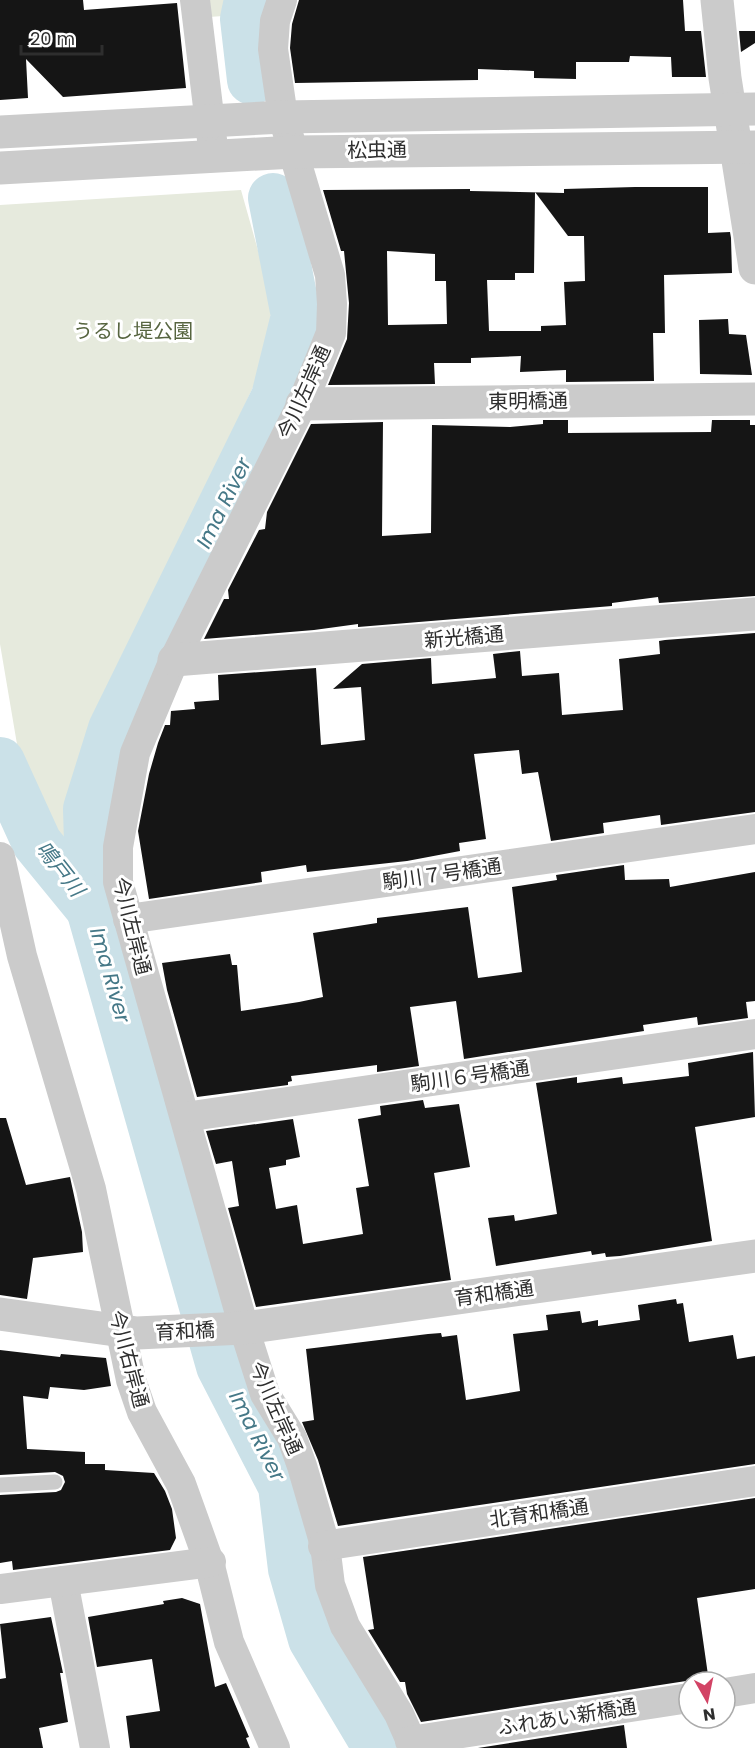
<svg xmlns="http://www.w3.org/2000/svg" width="755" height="1748" font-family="Poppins,'Noto Sans JP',sans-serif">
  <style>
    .green { fill: #e6eadd }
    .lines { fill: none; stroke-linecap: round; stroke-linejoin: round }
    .river { stroke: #cbe1e8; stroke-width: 50 }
    .building { fill: #151515; fill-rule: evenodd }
    .service { stroke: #cbcbcb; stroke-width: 15 }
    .minor { stroke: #cbcbcb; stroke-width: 30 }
    .tertiary { stroke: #cbcbcb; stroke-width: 33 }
    .labels { text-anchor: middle; stroke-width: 6; stroke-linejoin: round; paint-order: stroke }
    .street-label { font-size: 20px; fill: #2e2e2e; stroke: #fff }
    .park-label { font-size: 20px; fill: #576540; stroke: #fff }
    .water-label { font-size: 21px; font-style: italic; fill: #457887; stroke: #fff }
  </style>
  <rect width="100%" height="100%" fill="#fff"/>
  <g class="green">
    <polygon points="207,0 226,0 223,16 209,17"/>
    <polygon points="241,190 272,300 267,357 94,731 72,794 68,832 68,861 57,849 34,804 19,756 0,644 0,205"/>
  </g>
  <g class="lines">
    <g class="river">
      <polyline points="249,0 245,19 252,80"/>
      <polyline points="273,198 296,316 276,397 113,729 88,809 91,909 221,1366 283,1486 293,1569 313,1639 378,1748"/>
      <polyline points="0,762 37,843 91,909"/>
    </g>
  </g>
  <g class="building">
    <polygon points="0,0 83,0 84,10 177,3 186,88 63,97 26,59 28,98 0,100"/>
    <polygon points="299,0 683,0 685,31 701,31 706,77 672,77 671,57 630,56 629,62 576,62 576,79 534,78 534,71 478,69 478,80 295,83 290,48 292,24"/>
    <polygon points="739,31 755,31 755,43 741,52"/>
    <path d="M635 187H708V233L730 232 731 238 732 273 664 275 665 333H653L654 381 566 382V370L520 372 521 356 471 358V363H434L435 384 328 385 347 339 349 303 344 251H341L323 190 470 189V191L564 193V189ZM535 192 568 236H584L585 281 564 282 566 325 541 326V331H489L487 280H515V273H534ZM387 251 435 254V281H446L447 324 388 325Z"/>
    <polygon points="728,319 729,334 746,335 752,375 700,374 699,320"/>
    <polygon points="543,420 568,420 568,433 711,432 712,420 750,420 750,425 755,425 755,596 659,603 658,597 612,603 612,606 358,627 358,624 314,630 204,639 224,599 229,599 228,590 259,530 265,529 267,512 311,424 383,422 382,536 431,533 432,425 510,427 543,424"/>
    <polygon points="755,633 755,812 661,825 660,815 603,823 604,833 551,841 538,772 522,774 519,750 474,754 486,839 459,843 460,851 407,861 307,872 306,865 261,872 262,882 149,899 138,831 149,774 158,743 165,725 170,725 171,711 195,709 194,702 219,700 218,675 316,668 321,745 365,740 361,687 333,689 362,664 431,658 432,684 496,678 493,654 520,651 522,676 559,673 562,715 623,710 619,659 660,654 659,641 665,640"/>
    <polygon points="624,865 625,880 669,879 670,887 755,872 755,1001 746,1002 748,1018 698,1025 697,1017 643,1025 644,1031 464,1059 456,1001 410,1007 419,1066 377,1072 377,1065 308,1074 291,1076 292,1081 288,1082 288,1085 197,1097 167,990 162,963 230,954 232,965 237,965 241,1011 299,1002 323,997 313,933 377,923 377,918 468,907 478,978 522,972 512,887 557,880 556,875"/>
    <polygon points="753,1052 755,1117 695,1127 712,1241 620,1256 606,1257 605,1253 592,1255 591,1251 496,1266 488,1218 514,1215 515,1221 557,1214 536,1083 577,1077 577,1083 622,1077 623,1084 689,1076 688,1063"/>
    <polygon points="423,1100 425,1108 459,1104 470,1167 434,1173 451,1280 256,1307 228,1208 239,1206 232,1161 216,1164 206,1131 293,1119 300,1157 286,1160 286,1165 269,1168 276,1209 297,1205 303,1244 363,1234 356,1188 369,1186 358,1119 381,1115 380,1106"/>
    <polygon points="0,1118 6,1118 26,1185 70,1177 82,1232 83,1252 33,1258 27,1299 0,1295"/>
    <polygon points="676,1299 677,1304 683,1303 689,1342 733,1335 737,1359 755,1356 755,1464 338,1526 318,1460 302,1422 314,1420 306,1349 428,1334 441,1333 442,1337 457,1335 466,1400 520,1391 513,1334 548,1330 546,1315 580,1311 582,1323 598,1320 598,1326 640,1320 638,1305"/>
    <polygon points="0,1350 60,1357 61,1354 106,1358 111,1386 84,1390 50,1387 48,1399 23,1396 27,1449 85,1452 85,1464 105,1464 105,1470 154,1473 165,1491 172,1509 176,1538 170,1550 13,1570 12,1561 0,1563 0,1495 56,1492 61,1490 65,1482 63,1476 55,1472 0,1475"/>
    <polygon points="755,1498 755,1589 697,1598 709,1682 686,1681 421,1722 407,1694 405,1682 400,1682 368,1630 374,1629 363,1557"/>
    <polygon points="182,1598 200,1604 215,1687 226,1683 249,1737 246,1738 250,1748 130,1748 126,1716 160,1711 152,1659 97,1667 88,1617 164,1604 163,1601"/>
    <polygon points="51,1617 63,1673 60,1673 68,1722 39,1728 43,1748 0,1748 0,1679 6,1678 0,1624"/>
    <polygon points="624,1725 627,1748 478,1748"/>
  </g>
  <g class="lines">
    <polyline class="service" points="0,1485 55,1482"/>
    <g class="minor">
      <polyline points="195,0 214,156"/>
      <polyline points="282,0 275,21 273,49 283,117 330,275 332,304 331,333 302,404 174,660 135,753 118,847 118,882 244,1328 265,1394 292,1438 302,1466 325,1545 330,1585 345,1626 399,1714 414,1748"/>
      <polyline points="0,857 22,956 91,1189 131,1380 142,1412 181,1484 209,1562 229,1642 275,1748"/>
      <polyline points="128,919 755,829"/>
      <polyline points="185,1117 755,1034"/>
      <polyline points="323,1546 755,1481"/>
      <polyline points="63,1581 95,1748"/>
      <polyline points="0,1589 211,1562"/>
      <polyline points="725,1693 755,1688"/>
      <polyline points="410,1741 689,1698"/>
    </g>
    <g class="tertiary">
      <polyline points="717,0 725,78 755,268"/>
      <polyline points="0,132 283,117 755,109"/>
      <polyline points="0,168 294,152 755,147"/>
      <polyline points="302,404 755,399"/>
      <polyline points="174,660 755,614"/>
      <polyline points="0,1314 137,1333 244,1328 755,1256"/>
    </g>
  </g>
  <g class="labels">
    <g class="street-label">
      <text transform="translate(377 150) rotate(-1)" y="7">松虫通</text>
      <text transform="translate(304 392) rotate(-66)" y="7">今川左岸通</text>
      <text transform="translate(528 401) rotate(-1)" y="7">東明橋通</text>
      <text transform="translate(464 637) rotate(-5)" y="7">新光橋通</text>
      <text transform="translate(442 874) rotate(-8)" y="7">駒川７号橋通</text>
      <text transform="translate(132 926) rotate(76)" y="7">今川左岸通</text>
      <text transform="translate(470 1076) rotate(-8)" y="7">駒川６号橋通</text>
      <text transform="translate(494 1293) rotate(-8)" y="7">育和橋通</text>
      <text transform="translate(185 1331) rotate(-3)" y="7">育和橋</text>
      <text transform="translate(129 1359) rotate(75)" y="7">今川右岸通</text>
      <text transform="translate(276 1408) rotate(66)" y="7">今川左岸通</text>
      <text transform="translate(539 1513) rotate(-8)" y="7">北育和橋通</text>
      <text transform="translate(567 1717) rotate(-9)" y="7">ふれあい新橋通</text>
    </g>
    <g class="park-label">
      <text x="133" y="338">うるし堤公園</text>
    </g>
    <g class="water-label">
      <text transform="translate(224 503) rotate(-64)" y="7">Ima River</text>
      <text transform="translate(60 869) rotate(52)" y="7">鳴戸川</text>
      <text transform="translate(110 975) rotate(74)" y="7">Ima River</text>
      <text transform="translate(257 1436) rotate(63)" y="7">Ima River</text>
    </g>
  </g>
  <g transform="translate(707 1700) rotate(171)"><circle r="28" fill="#ffffff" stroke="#ababab" stroke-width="1.5"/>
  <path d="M0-4.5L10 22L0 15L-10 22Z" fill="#d24365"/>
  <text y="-9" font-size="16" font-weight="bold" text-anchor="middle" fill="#2e2e2e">N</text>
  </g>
  <path d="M21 45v9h81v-9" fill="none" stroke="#2e2e2e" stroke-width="3"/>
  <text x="30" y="45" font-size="18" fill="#2e2e2e" stroke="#ffffff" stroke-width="4.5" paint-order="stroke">20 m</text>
</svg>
